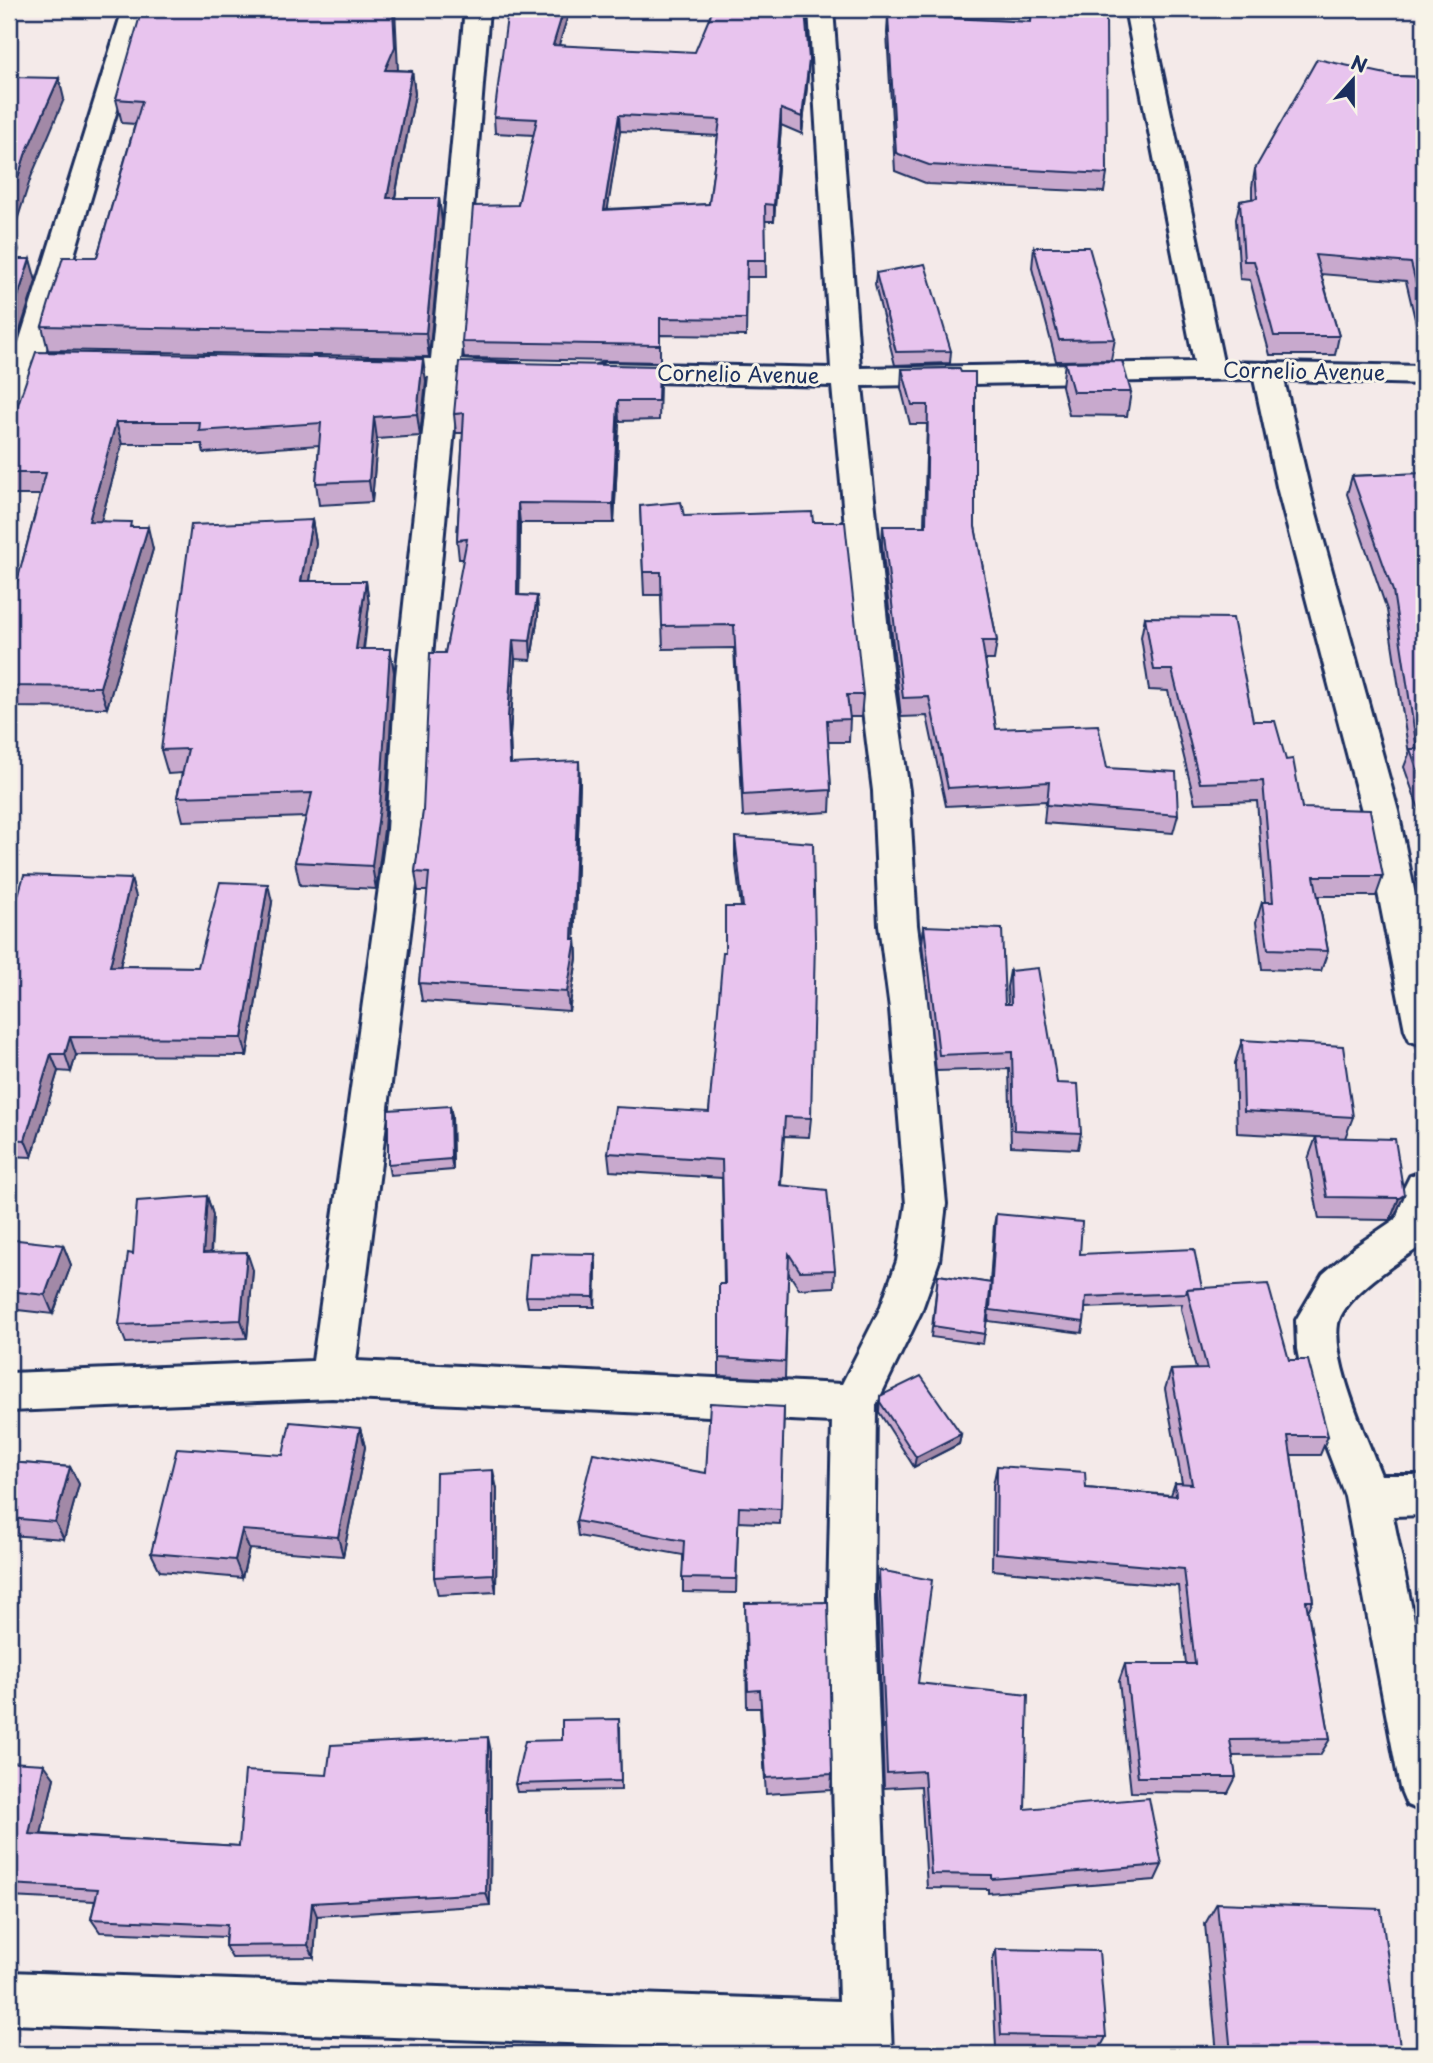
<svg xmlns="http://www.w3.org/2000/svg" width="1433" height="2063" font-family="'Playpen Sans',sans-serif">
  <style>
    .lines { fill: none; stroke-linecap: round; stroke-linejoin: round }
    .minor-casing { stroke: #1b2f5e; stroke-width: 6 }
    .minor { fill: #f7f3e8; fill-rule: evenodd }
    .wall { fill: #c8a9cd; stroke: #1b2f5e; stroke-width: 2; fill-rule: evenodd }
    .shaded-wall { fill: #a289a7; stroke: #1b2f5e; stroke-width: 2 }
    .building { fill: #e8c4ee; stroke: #1b2f5e; stroke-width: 2; fill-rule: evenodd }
    .labels { text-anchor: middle; stroke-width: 6; stroke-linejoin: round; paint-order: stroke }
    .far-street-label { font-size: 21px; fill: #1b2f5e; stroke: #f7f3e8 }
  </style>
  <rect width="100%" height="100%" fill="#f4eae9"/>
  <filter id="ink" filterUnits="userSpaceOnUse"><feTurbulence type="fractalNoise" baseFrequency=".0143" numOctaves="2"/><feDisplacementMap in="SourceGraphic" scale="14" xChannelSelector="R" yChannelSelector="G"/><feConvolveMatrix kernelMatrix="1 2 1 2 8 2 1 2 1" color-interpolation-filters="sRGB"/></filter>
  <g filter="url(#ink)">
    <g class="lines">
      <g class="minor-casing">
        <g id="minor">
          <polygon points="123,9 147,9 45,353 94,356 99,362 94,368 84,371 40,370 24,423 20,430 9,432 9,352 16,352"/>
          <polygon points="465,9 489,9 461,360 521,364 526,370 521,376 511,379 459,378 430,676 423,830 356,1361 842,1384 880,1309 897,1261 906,1204 890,1009 879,925 873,791 860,687 832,386 606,381 596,378 591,372 596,366 606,363 831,368 809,9 833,9 860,368 1194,362 1125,9 1149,9 1223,362 1424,366 1424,384 1284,380 1310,491 1398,811 1424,939 1424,1045 1410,1041 1405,1030 1362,811 1278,491 1254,379 862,386 894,687 909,791 917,925 928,1009 946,1204 939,1261 921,1312 876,1405 874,1600 892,2054 9,2024 9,1972 839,2001 828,1600 832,1422 332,1398 9,1411 9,1373 313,1361 387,830 396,676 429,377 361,373 356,367 361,361 371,358 431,359"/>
          <path d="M1424 1171V1244C1401 1260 1343 1296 1338 1324 1332 1364 1367 1437 1381 1475H1424V1515L1393 1516 1424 1669V1812L1407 1805 1400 1788 1345 1496 1306 1394 1297 1349 1296 1320 1323 1274 1353 1248 1397 1218 1404 1188 1410 1176Z"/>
        </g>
      </g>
      <use href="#minor" class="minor"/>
    </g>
    <g class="wall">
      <polygon points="1031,9 1099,9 1107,174 1104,192 928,184 895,171 887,33 888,15 1030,22"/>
      <path d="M559 45 808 76 802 134 781 125 774 221H765L766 277H747L746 336 660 335V362L464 358 462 342 518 205 534 135 495 133 494 117ZM620 131 718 136 709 204 607 209Z"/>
      <polygon points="397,70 412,71 415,94 395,198 439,198 442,222 429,357 48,350 42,326 97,257 135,124 122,123 116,99"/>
      <polygon points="1395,76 1424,77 1424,357 1406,281 1321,274 1339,336 1335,355 1270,355 1250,280 1240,279 1236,219 1240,201 1252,199 1252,187 1255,169"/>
      <polygon points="1034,247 1115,339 1111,360 1056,361 1032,268"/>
      <polygon points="876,273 951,351 950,363 895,365 875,285"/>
      <polygon points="1065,362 1131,392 1127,416 1069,415 1062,386"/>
      <polygon points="959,368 975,527 997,641 994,660 985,660 996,729 1107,768 1178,815 1173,833 1044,823 1046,801 946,806 927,716 901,717 882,545 883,526 924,526 927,424 910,424 901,388 902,369"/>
      <polygon points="426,381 420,436 377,439 372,502 319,505 316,483 319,445 204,453 202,444 122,444 101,521 133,527 153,549 107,708 9,707 9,612 40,495 9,495 9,411"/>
      <polygon points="660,385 659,420 619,421 614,523 520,523 519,595 537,596 538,616 531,660 515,659 510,736 511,764 580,781 574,939 576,939 577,958 569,1011 422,1001 419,983 428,891 418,891 415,872 445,653 464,559 459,559 457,540 463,433 456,433 454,414"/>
      <polygon points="1424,473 1424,812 1420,812 1404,767 1409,754 1387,610 1347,494 1352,476"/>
      <polygon points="640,506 684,516 813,522 863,695 861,717 850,717 849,742 828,742 831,790 830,812 743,817 734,648 663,649 661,595 644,595"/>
      <polygon points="312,520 316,543 310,581 366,581 369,605 364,649 390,649 394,672 384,830 376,889 300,885 295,862 306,817 183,821 177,797 182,773 168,774 161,750"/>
      <polygon points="1145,617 1253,721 1286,760 1302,808 1383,876 1376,896 1318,896 1328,951 1321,971 1262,969 1256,922 1262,902 1265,902 1257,801 1195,803 1168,691 1149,690 1141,637"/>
      <polygon points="735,837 811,1118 809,1137 784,1136 781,1185 835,1270 834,1287 799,1289 788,1272 785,1379 719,1376 719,1284 724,1284 722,1178 610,1171 608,1153 709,1112 725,952 741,907 735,856"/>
      <polygon points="131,879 136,897 120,966 198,967 272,902 247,1056 76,1055 71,1072 58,1071 32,1157 9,1156 9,927"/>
      <polygon points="924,926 1005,1004 1008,1004 1007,987 1010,971 1057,1083 1081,1133 1078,1149 1011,1146 1009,1069 936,1071 922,943"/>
      <polygon points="1242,1040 1353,1117 1345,1138 1404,1195 1395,1216 1390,1220 1319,1219 1308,1159 1316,1137 1237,1133 1235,1063"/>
      <polygon points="450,1106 452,1117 453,1170 390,1175 388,1164"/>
      <polygon points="207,1196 213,1215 211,1253 253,1270 247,1338 126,1343 119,1325 133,1254"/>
      <polygon points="996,1214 1080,1254 1202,1288 1289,1360 1328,1436 1320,1455 1291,1455 1313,1601 1308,1611 1330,1739 1320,1755 1232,1756 1236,1777 1228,1793 1131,1792 1119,1681 1125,1664 1186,1664 1178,1586 992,1570 993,1485 997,1466 1086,1488 1171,1495 1175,1483 1182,1483 1165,1389 1171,1370 1196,1369 1181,1309 1182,1304 1085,1308 1084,1322 1082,1333 988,1321 989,1303 983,1344 931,1337 938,1275 990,1283 994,1225"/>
      <polygon points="9,1241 63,1245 71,1265 53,1314 9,1309"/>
      <polygon points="595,1254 596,1265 595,1307 528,1307 526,1296"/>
      <polygon points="880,1396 961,1434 959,1444 914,1467 879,1412"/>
      <polygon points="784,1407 780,1524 738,1522 736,1593 683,1592 683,1555 578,1536 576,1521 706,1473"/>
      <polygon points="360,1428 365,1447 343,1556 249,1549 242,1578 160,1571 151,1553 283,1455"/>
      <polygon points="9,1462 70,1467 79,1484 64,1539 9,1535"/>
      <polygon points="497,1489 496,1592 438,1595 434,1577"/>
      <polygon points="879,1570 918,1683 1025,1809 1162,1865 1155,1880 988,1893 988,1889 927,1888 921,1786 884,1788 877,1587"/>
      <polygon points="1424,1588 1424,1639 1423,1639 1422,1592"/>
      <polygon points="745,1603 832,1774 831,1790 766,1794 760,1708 747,1708"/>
      <polygon points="620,1727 621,1790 517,1792 515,1784 562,1740"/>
      <polygon points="491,1752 490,1905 317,1916 314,1957 232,1958 225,1946 225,1937 100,1932 91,1919 95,1901 9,1897 9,1762 54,1778 41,1834 239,1846 327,1775"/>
      <polygon points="1217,1903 1401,2054 1217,2054 1205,1924"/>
      <polygon points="996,1949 1106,2037 1099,2050 996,2048 992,1963"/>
    </g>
    <g class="shaded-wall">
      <polygon points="393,9 395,9 398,70 385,70"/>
      <polygon points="564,9 570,9 554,61 553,45"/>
      <polygon points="809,60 808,76 802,134 802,117"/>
      <polygon points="412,71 415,94 390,222 387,198"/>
      <polygon points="59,78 64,99 31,177 14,230 19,250 9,279 9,206 25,155"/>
      <polygon points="781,109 781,125 774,221 774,205"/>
      <polygon points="619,115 620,131 605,226 604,210"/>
      <polygon points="439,198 442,222 429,357 426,333"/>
      <polygon points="30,259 36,281 14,349 9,351 9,325"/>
      <polygon points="423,359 426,381 420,436 417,414"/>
      <polygon points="618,401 619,421 614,523 613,504"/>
      <polygon points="374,417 377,439 372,502 369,481"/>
      <polygon points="116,422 122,444 95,543 89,521"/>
      <polygon points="518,503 520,523 519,615 517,595"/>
      <polygon points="312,520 316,543 306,605 301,581"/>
      <polygon points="148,527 153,549 107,708 100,687"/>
      <polygon points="366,581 369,605 360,672 356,649"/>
      <polygon points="537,596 538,616 531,660 530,641"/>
      <polygon points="513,640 515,659 510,736 512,783 510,764 508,717"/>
      <polygon points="390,649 394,672 384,830 376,889 372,866"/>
      <polygon points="579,761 580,781 574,950 576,939 577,958 569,1011 567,992 572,939"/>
      <polygon points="131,879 136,897 116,984 110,966"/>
      <polygon points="268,884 272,902 247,1056 242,1038"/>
      <polygon points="70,1037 76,1055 71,1072 65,1054"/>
      <polygon points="51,1054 58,1071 32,1157 25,1140"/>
      <polygon points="450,1106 452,1117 453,1170 451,1159"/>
      <polygon points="1404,1195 1395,1216 1390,1220 1399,1198"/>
      <polygon points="207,1196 213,1215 209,1272 203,1253"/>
      <polygon points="63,1245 71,1265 53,1314 45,1295"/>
      <polygon points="247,1252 253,1270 247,1338 241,1320"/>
      <polygon points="595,1254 596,1265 595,1307 594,1297"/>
      <polygon points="360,1428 365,1447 343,1556 338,1537"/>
      <polygon points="961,1434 959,1444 914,1467 916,1457"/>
      <polygon points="70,1467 79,1484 64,1539 55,1522"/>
      <polygon points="493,1470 497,1489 496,1592 493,1574"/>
      <polygon points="242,1530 249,1549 242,1578 235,1560"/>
      <polygon points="488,1737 491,1752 490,1905 486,1893"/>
      <polygon points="44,1764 54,1778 38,1847 29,1834"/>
      <polygon points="312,1903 317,1916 314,1957 308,1945"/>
    </g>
    <g class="building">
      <polygon points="142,9 393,9 395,47 385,70 412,71 387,198 439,198 426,333 42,326 63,257 97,257 142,101 116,99"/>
      <path d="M508 9H564L553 45 695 52 713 9H805L809 60 802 117 781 109 774 205 765 204 766 260H747L746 319 660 318V345L462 342 473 206 518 205 537 119 494 117ZM619 115 720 120 709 204 604 210Z"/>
      <polygon points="1032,9 1099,9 1099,10 1106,12 1107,174 929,165 896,153 888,15 1031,22"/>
      <polygon points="1317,59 1395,76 1424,77 1424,316 1411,263 1315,255 1339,336 1274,336 1254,261 1244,261 1240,201 1257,198 1255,169"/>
      <polygon points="9,77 59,78 25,155 9,206"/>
      <polygon points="9,228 13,228 9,241"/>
      <polygon points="1034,247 1089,247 1115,339 1059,340"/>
      <polygon points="9,259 30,259 9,325"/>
      <polygon points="925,264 951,351 896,352 876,273"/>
      <polygon points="36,352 423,359 417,414 374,417 369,481 316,483 321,423 199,431 200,422 116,422 89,521 131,522 130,527 148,527 100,687 9,686 9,612 46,473 9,473 9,411 16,410"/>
      <polygon points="1122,361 1131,392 1073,392 1065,362"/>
      <polygon points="459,362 659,366 658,401 618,401 613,504 518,503 517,595 537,596 530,641 513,640 508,717 510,764 579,761 572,939 576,939 567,992 419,983 429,873 415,872 423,811 430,653 445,653 467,539 457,540 464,413 454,414"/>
      <polygon points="959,368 961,372 975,372 975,527 997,641 982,641 996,729 1098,725 1107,768 1176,772 1178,815 1047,805 1049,782 948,788 929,697 903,698 883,526 926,526 928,405 912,405 902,369"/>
      <polygon points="1424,473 1424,788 1410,749 1417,749 1393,591 1352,476"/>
      <polygon points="681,502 684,516 812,512 813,522 845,522 863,695 847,695 850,719 827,720 831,790 743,795 734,625 662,626 661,572 643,572 640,506"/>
      <polygon points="312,520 301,581 366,581 356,649 390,649 380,807 372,866 295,862 312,793 177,797 188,749 161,750 191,525"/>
      <polygon points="1145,617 1233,618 1253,721 1275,721 1286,760 1293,759 1302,808 1370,810 1383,876 1314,876 1328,951 1268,949 1262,902 1273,902 1263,781 1200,783 1172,670 1154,670"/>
      <polygon points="735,837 813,843 815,940 811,1118 785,1117 780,1185 827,1190 835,1270 800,1271 789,1254 785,1362 719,1358 719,1284 725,1284 722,1160 608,1153 615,1107 709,1112 723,952 725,952 725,907 743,907"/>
      <polygon points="24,875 131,879 110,966 198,967 220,882 268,884 242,1038 70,1037 65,1054 51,1054 25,1140 9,1139 9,927"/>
      <polygon points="924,926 1002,929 1005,1004 1011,1004 1010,971 1038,968 1057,1083 1078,1084 1081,1133 1014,1130 1012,1052 939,1055"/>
      <polygon points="1242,1040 1343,1046 1353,1117 1244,1111"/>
      <polygon points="450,1106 451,1159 388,1164 388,1110"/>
      <polygon points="1316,1137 1395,1139 1404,1195 1399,1198 1327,1197"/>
      <polygon points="207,1196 203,1253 247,1252 241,1320 119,1325 128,1253 133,1254 137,1201"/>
      <polygon points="996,1214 1082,1222 1080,1254 1194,1249 1202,1288 1187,1289 1186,1293 1086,1297 1084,1322 990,1310"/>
      <polygon points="18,1240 63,1245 45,1295 9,1291 9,1241"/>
      <polygon points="530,1253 595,1254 594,1297 526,1296"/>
      <polygon points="938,1275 991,1283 985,1334 933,1326"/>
      <polygon points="1268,1284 1289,1360 1308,1360 1328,1436 1288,1436 1313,1601 1306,1601 1330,1739 1230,1740 1236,1777 1138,1777 1125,1664 1195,1664 1184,1569 996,1553 997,1466 1085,1472 1086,1488 1176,1496 1175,1483 1192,1484 1171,1370 1207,1369 1187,1289"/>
      <polygon points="921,1376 961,1434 916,1457 880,1402 880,1396"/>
      <polygon points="710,1403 784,1407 781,1509 739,1507 736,1579 682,1578 684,1541 576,1521 593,1453 706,1473"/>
      <polygon points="290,1422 360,1428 338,1537 242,1530 235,1560 151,1553 177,1448 283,1455"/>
      <polygon points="9,1462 70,1467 55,1522 9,1518"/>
      <polygon points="493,1470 493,1574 434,1577 436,1473"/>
      <polygon points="879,1570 932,1580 918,1683 1028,1695 1025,1809 1149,1798 1162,1865 992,1879 992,1875 931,1874 924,1771 887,1773"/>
      <polygon points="828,1602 832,1774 766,1778 760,1690 748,1691 745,1603"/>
      <polygon points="619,1719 621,1781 515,1784 525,1741 562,1740 562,1720"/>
      <polygon points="488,1737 486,1893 312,1903 308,1945 225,1946 227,1925 91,1919 98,1889 9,1884 9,1762 44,1764 29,1834 239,1846 245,1771 327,1775 331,1745"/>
      <polygon points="1217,1903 1381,1909 1401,2054 1231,2054"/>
      <polygon points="996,1949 1099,1951 1106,2037 1001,2035"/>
    </g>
  </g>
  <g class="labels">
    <g class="far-street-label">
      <text transform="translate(1304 372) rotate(1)" y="7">Cornelio Avenue</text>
      <text transform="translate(738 375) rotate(1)" y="7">Cornelio Avenue</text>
    </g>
  </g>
  <rect width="1433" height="2063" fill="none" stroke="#f7f3e8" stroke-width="35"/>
  <rect x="18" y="18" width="1398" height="2028" fill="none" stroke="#1b2f5e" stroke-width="2.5" filter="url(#ink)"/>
  <g transform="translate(1353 80) rotate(21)" stroke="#f7f3e8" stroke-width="5" paint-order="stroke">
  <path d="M0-5L12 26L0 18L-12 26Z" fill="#1b2f5e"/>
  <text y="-10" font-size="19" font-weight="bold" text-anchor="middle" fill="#1b2f5e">N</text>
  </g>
</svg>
